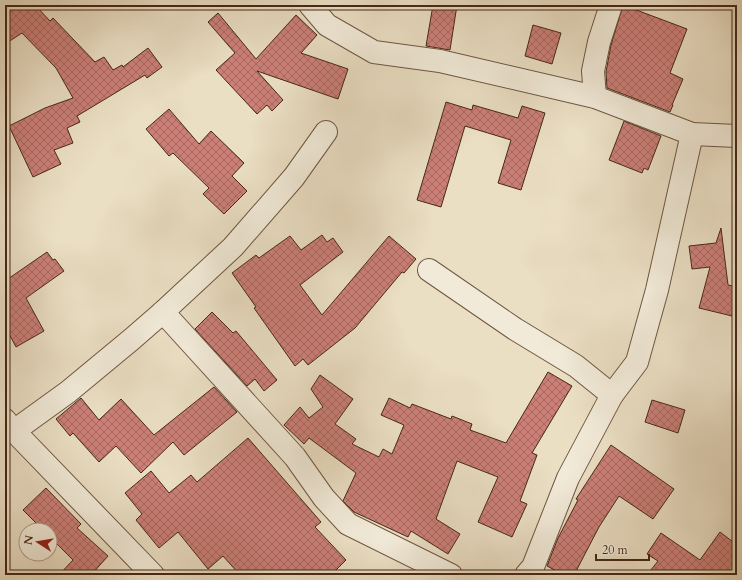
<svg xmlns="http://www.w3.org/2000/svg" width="742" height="580" font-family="Cardo,serif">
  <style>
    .building { fill: url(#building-cross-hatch); stroke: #462817 }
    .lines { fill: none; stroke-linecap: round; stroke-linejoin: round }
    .minor-casing { stroke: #6f5642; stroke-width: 24 }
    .minor { stroke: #f1ead8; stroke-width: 22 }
  </style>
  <defs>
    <pattern id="building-cross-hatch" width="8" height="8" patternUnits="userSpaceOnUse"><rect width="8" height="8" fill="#cb7f77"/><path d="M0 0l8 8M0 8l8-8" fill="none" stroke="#a76861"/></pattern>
  </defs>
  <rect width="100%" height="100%" fill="#eadec3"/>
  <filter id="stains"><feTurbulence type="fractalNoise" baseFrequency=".005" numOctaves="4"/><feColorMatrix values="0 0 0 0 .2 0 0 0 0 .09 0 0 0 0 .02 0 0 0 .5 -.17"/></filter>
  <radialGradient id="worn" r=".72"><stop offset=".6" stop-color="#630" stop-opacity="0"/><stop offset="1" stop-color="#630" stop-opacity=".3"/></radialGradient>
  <g class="building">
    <polygon points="5,5 35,5 50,21 53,18 95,62 104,57 113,70 122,65 123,67 148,48 162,67 147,78 145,75 77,116 80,122 67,128 73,143 54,150 61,164 33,177 9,126 45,108 73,98 56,68 22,33 5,44"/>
    <polygon points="433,5 457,5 450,50 426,46"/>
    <polygon points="623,5 687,29 670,73 683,79 672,105 673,105 670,112 607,88 606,72 611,45"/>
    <polygon points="218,13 256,59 296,15 317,35 301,53 348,69 338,99 257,71 283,100 272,111 267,105 257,114 216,70 235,53 208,22"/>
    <polygon points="533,25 561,33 552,64 525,56"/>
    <polygon points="446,102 472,110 473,105 518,118 522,106 545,113 521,190 498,183 511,140 465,126 441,207 417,200"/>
    <polygon points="169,109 199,144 211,131 244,163 232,176 247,191 224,214 203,194 209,188 173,153 169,156 146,129"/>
    <polygon points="624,121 661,136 648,170 644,168 642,173 609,160"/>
    <polygon points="721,228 728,285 737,287 737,297 732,316 699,308 710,267 692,269 689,246 716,243"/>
    <polygon points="322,235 327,242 333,238 343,252 300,285 322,315 389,236 416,259 404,273 402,272 355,328 308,365 303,359 295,366 254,308 256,307 232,273 256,255 259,258 290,236 301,250"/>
    <polygon points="47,252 53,260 55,259 64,271 26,298 44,331 16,347 5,326 5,281"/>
    <polygon points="212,312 233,333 236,331 277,380 264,391 255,379 247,386 195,329"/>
    <polygon points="548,372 572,386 532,453 537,455 520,501 527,504 512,537 478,522 498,477 457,461 436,519 460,534 448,554 411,531 408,537 354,512 343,501 356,473 309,438 304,444 284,425 300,407 309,418 323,407 311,389 320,375 353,399 335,424 356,439 352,444 379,457 383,449 392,454 404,425 381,415 389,398 410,408 412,404 451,419 452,416 472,424 470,430 506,443"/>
    <polygon points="214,387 237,412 184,455 173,442 141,473 116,446 99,462 73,433 70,436 56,419 81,398 99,420 121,399 154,435"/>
    <polygon points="652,400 685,410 678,433 645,422"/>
    <polygon points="248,438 321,522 315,527 346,560 331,575 240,575 223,556 208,569 178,532 159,548 136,520 142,514 125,493 151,471 169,493 191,475 197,482"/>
    <polygon points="611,445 674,489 653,519 619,496 599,527 574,575 564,575 547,566 558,538 578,500 576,499"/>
    <polygon points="46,488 81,524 77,528 108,556 91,575 59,575 73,560 50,537 50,530 43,530 23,510"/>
    <polygon points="720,532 737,545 737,567 731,575 647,575 658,561 647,554 661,533 700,560"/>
  </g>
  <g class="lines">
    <g class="minor-casing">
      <g id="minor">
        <polyline points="310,5 327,25 374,52 440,61 595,97 692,134 737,136"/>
        <polyline points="595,97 593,71 599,42 611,5"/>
        <polyline points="429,270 515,329 576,366 612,395 568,478 533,567 526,575"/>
        <polyline points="163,312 295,457 324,498 348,524 451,575"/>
        <polyline points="612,395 637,362 657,290 692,134"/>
        <polyline points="5,420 14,431 153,575"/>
        <polyline points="14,431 68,392 132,339 163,312 233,247 294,177 326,132"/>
      </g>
    </g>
    <use href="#minor" class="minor"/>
  </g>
  <rect width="742" height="580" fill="none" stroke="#eadec3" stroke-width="20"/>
  <rect x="6" y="6" width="730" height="568" fill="none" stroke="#462817" stroke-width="2"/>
  <rect x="10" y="10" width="722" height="560" fill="none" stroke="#462817"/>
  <g transform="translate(38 542) rotate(282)"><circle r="19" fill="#f1ead8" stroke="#ad9c8b"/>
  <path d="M0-3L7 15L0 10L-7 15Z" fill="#8f2418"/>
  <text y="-6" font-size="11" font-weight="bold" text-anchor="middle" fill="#462817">N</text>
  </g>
  <path d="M596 554v6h53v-6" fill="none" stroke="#462817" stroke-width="2"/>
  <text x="602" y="554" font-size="12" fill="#462817" stroke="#f1ead8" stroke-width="3" paint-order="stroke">20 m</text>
  <rect width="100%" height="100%" filter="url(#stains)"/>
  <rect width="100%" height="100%" fill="url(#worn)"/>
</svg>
